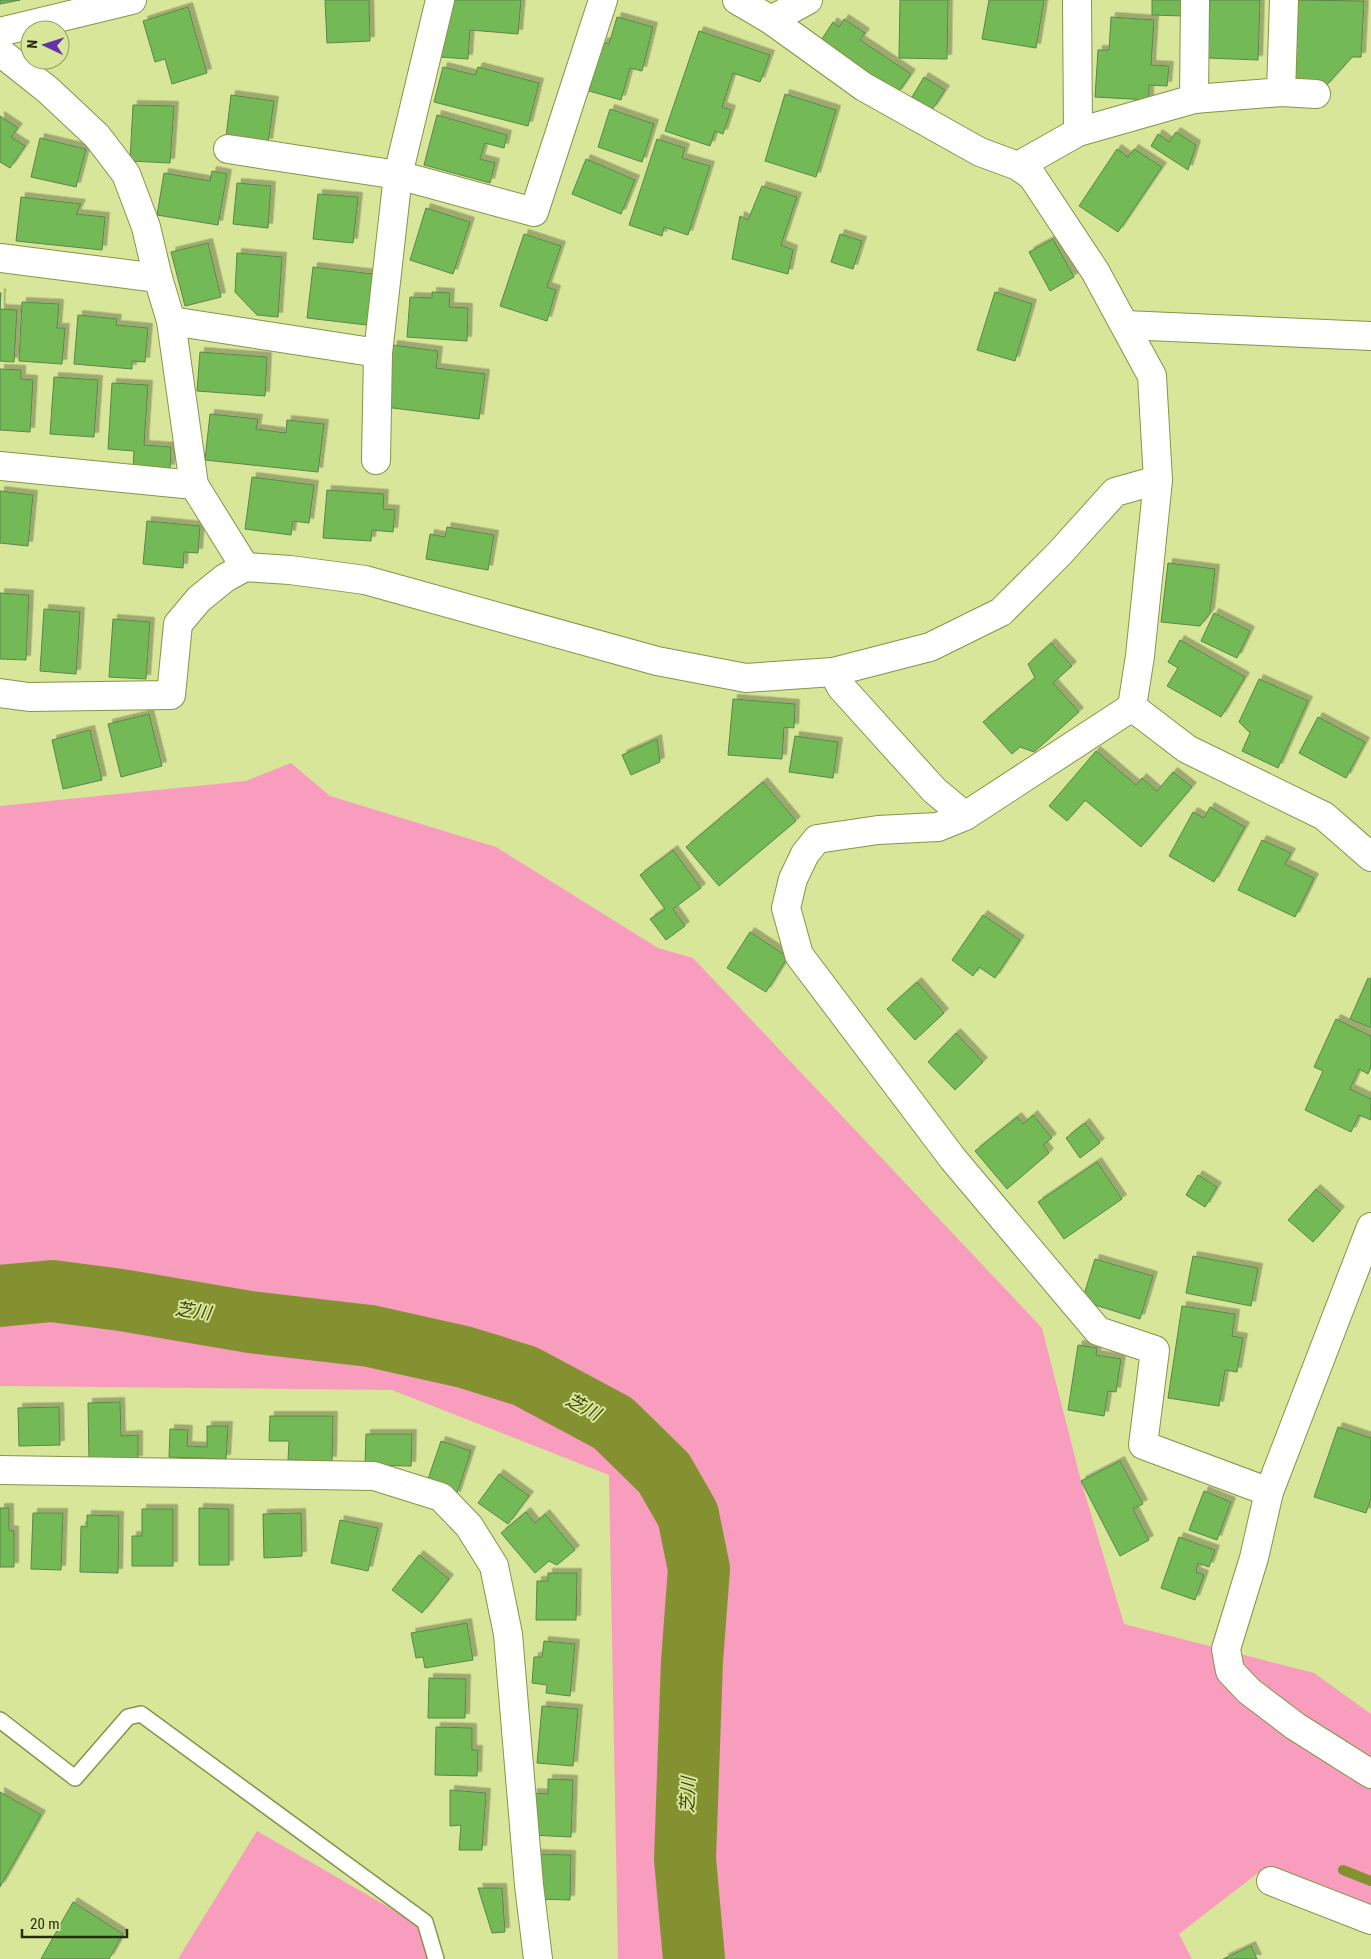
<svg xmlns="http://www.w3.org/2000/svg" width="1371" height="1959" font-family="'Roboto Condensed','Noto Sans JP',sans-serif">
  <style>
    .green { fill: #f89dbd }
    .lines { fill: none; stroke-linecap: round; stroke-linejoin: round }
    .stream { stroke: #839131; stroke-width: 10 }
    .river { stroke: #839131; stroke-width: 62 }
    .building { fill: #73ba57; stroke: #5a8649; filter: url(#shadow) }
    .lane-casing { stroke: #879449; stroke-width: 18 }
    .street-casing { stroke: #879449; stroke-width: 30 }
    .lane { stroke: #fff; stroke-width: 15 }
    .street { stroke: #fff; stroke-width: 28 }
    .labels { text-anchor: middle; stroke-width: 4; stroke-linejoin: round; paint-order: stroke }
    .water-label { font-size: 18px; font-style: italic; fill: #3d4411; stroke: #d7e699 }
  </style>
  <defs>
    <filter id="shadow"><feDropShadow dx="4.5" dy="-4.5" stdDeviation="0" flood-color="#0004"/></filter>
  </defs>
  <rect width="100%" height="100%" fill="#d7e699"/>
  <g class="green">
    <polygon points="291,763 330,796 496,847 658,948 693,958 1042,1328 1081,1481 1124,1624 1314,1673 1371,1714 1371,1907 1263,1869 1179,1934 1192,1959 618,1959 609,1475 392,1390 0,1386 0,806 246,781"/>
    <polygon points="257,1831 428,1930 432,1959 178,1959"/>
  </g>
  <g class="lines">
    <polyline class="stream" points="1343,1870 1371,1881"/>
    <polyline class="river" points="0,1296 52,1291 121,1300 250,1322 370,1336 464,1357 525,1376 613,1423 664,1473 688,1515 699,1569 692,1661 685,1859 694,1959"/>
  </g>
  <g class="building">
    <polygon points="0,0 20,0 0,4"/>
    <polygon points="325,0 369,0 370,41 327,43"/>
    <polygon points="445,0 521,0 518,34 470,30 468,59 440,57"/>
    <polygon points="900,0 948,0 947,59 899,58"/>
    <polygon points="989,0 1044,0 1036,48 982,39"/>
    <polygon points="1152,0 1183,0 1183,16 1152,15"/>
    <polygon points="1210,0 1260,0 1258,60 1208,58"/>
    <polygon points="1296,0 1364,1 1361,57 1352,57 1325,87 1292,86"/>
    <polygon points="188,7 207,73 172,84 165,59 155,62 143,21"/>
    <polygon points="617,17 653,27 642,71 630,68 621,100 589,91 603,42 609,44"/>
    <polygon points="1111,17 1154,20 1151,65 1169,66 1167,86 1149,85 1149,100 1095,97 1098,50 1109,50"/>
    <polygon points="844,19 865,33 860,40 911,74 897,94 820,42 833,22 839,27"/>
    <polygon points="699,31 770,55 760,82 733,73 722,107 731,110 723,134 715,131 710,146 665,131"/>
    <polygon points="443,67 475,75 478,67 539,83 528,126 434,102"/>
    <polygon points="924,77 945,90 932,110 912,97"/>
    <polygon points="785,94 836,110 816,177 765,161"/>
    <polygon points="231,95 274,101 268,143 226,137"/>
    <polygon points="133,105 174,106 170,163 130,161"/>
    <polygon points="610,109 654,124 642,162 598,147"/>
    <polygon points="437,115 507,135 504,148 485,143 480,159 495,163 490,183 424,165"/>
    <polygon points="0,116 18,128 11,137 25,146 10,168 0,162"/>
    <polygon points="1176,132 1196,145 1188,170 1151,146 1158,134 1169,142"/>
    <polygon points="40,138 86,149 76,187 31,177"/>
    <polygon points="657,139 685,148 682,158 710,166 688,235 664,227 662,236 629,225"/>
    <polygon points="1117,149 1128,157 1134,149 1162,167 1118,232 1079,206"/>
    <polygon points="586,159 635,180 621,214 572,194"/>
    <polygon points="212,171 227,174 218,225 157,215 164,173 210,181"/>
    <polygon points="237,183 271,186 268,228 233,224"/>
    <polygon points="762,186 797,197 781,245 793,250 788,274 732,259 740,216 748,220"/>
    <polygon points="318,194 358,197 353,243 313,239"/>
    <polygon points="21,197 81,204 76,214 105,217 102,250 16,241"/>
    <polygon points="426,208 470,222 453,274 410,260"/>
    <polygon points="524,234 561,246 547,287 556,290 547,321 500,306"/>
    <polygon points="840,234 862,241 853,269 831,262"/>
    <polygon points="1053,239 1074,277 1050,291 1029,252"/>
    <polygon points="208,243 221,297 185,306 171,252"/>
    <polygon points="237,253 282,257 278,317 257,315 235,292"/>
    <polygon points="313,267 373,274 367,325 307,318"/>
    <polygon points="432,292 450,293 449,307 468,308 467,341 407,337 410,297 432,298"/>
    <polygon points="995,292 1032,304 1015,361 977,350"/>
    <polygon points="0,293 1,293 0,309 17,310 14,362 0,361"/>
    <polygon points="22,302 59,304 57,328 65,328 62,364 19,361"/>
    <polygon points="78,315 117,319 116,325 148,328 145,362 132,361 132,369 74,364"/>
    <polygon points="393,345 438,351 436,368 485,374 479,419 385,407"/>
    <polygon points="200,352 267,357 265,396 197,391"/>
    <polygon points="0,369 21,370 21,379 33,380 30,432 0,430"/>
    <polygon points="54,377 98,380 94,437 50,434"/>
    <polygon points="112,383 148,385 144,445 171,447 170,469 133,467 134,451 108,449"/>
    <polygon points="210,414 258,419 256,429 286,433 287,420 324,424 318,472 205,460"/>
    <polygon points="252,477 314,485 309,523 293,521 291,535 245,529"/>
    <polygon points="327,490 384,494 383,509 395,510 393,532 372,530 371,541 323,538"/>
    <polygon points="0,491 33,495 28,546 0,543"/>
    <polygon points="147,521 200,526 198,553 184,552 183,568 143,564"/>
    <polygon points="447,527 494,535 488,570 426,559 430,534 445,537"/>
    <polygon points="1168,563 1215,569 1210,613 1200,626 1161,622"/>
    <polygon points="0,593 29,595 26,660 0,659"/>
    <polygon points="44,609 80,612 76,674 40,671"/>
    <polygon points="1214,613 1250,631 1237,658 1201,641"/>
    <polygon points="113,619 150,622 146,679 109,677"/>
    <polygon points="1180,640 1245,677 1221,717 1167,686 1178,668 1168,662"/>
    <polygon points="1051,643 1072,666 1053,683 1079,712 1034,752 1020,747 1012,754 983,722 1035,678 1028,664"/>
    <polygon points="1259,679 1308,701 1278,768 1242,751 1250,733 1239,722"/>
    <polygon points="733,699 795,704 794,728 784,727 782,759 728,755"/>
    <polygon points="149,714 162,766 121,777 108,724"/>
    <polygon points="1318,717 1365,742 1346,778 1299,753"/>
    <polygon points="90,730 102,780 63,789 52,740"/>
    <polygon points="795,736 838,742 833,778 789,772"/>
    <polygon points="657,739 660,762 631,775 622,755"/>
    <polygon points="1096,751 1136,785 1142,778 1157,791 1173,772 1192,787 1141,847 1085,800 1067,821 1049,806"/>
    <polygon points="763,782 796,821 719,886 686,847"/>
    <polygon points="1210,807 1245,827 1214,882 1169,856 1193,812 1204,818"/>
    <polygon points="1262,840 1291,853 1285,864 1314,878 1295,917 1238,890"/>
    <polygon points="673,850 701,888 673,909 685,926 666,940 650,919 665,909 640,875"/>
    <polygon points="983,915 1020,940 995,978 979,967 973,976 952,960"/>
    <polygon points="750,932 788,957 766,992 727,968"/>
    <polygon points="1368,978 1371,980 1371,1028 1350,1019"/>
    <polygon points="917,982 944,1013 915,1040 887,1009"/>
    <polygon points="1336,1019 1371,1036 1371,1067 1368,1074 1359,1069 1350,1089 1371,1099 1371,1120 1359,1115 1351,1132 1305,1110 1323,1071 1314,1067"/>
    <polygon points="956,1033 983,1062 955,1090 928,1062"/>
    <polygon points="1033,1115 1052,1138 1043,1145 1049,1153 1007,1189 975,1151 1017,1117 1023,1124"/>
    <polygon points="1085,1123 1100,1143 1080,1158 1066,1138"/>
    <polygon points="1097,1162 1122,1199 1064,1239 1038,1202"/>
    <polygon points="1198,1175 1217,1187 1205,1207 1186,1195"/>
    <polygon points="1316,1189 1340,1211 1313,1242 1288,1220"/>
    <polygon points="1193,1256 1258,1268 1251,1306 1186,1293"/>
    <polygon points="1095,1259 1153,1276 1140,1319 1082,1301"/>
    <polygon points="1182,1306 1235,1314 1232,1336 1243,1338 1237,1372 1225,1370 1219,1406 1168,1398"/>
    <polygon points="1078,1345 1097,1348 1096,1355 1121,1359 1116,1392 1108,1391 1104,1416 1068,1410"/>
    <polygon points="120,1402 121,1436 138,1435 138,1460 89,1461 88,1403"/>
    <polygon points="59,1407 60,1445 19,1446 18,1408"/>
    <polygon points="270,1416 333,1416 332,1461 288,1460 289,1441 269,1441"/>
    <polygon points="207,1426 228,1426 226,1459 169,1457 170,1429 188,1430 187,1446 207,1447"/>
    <polygon points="1338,1427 1371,1438 1371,1498 1366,1513 1314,1497"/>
    <polygon points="366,1434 412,1434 411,1466 365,1465"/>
    <polygon points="441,1441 471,1451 456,1496 426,1485"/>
    <polygon points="1120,1461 1143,1504 1133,1509 1149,1540 1120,1556 1081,1481"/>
    <polygon points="499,1474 529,1496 508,1524 478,1503"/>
    <polygon points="1204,1491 1231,1502 1217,1540 1189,1530"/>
    <polygon points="0,1508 9,1508 9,1530 14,1531 14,1567 0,1567"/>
    <polygon points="199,1508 229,1509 229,1565 199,1565"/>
    <polygon points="142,1509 173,1509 173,1566 132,1566 132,1536 142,1536"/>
    <polygon points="526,1512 535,1523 545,1514 575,1550 557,1565 549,1561 535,1573 501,1533"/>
    <polygon points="33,1513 63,1513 61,1570 31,1569"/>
    <polygon points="301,1513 302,1556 264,1558 263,1514"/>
    <polygon points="87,1515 119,1516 118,1573 80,1572 81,1526 87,1527"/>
    <polygon points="340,1520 378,1528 368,1571 331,1563"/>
    <polygon points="1179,1537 1215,1550 1209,1567 1198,1563 1196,1572 1204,1575 1195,1600 1161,1588"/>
    <polygon points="419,1555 449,1579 422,1613 392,1590"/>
    <polygon points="548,1573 577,1573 576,1620 536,1620 537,1581 548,1581"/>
    <polygon points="467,1623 473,1660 425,1668 423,1657 416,1658 411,1633"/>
    <polygon points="544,1641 575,1644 570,1696 546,1693 547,1685 532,1683 534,1657 542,1657"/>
    <polygon points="429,1678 466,1679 465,1718 428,1718"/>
    <polygon points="542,1706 578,1709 573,1766 537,1763"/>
    <polygon points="436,1727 472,1728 472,1750 478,1750 477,1776 435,1775"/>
    <polygon points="548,1779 573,1780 571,1837 531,1835 533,1793 548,1794"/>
    <polygon points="450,1790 486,1793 482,1850 459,1850 461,1825 450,1826"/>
    <polygon points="0,1792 41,1815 0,1887"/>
    <polygon points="535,1854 571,1855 570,1900 534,1899"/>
    <polygon points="478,1888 502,1888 505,1932 492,1933"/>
    <polygon points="73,1902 123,1934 109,1959 41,1959"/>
    <polygon points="1251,1946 1257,1959 1223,1959"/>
  </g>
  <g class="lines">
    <g class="lane-casing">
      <polyline id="lane" points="0,1720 75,1778 128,1717 141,1714 425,1922 436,1959"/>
    </g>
    <g class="street-casing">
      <g id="street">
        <polyline points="737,0 771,20 864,87 980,152 1018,166 1032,176 1095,271 1152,376 1158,480 1140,656 1132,707 1187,749 1324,816 1371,857"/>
        <polyline points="1077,0 1078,132"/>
        <polyline points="771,20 808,0"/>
        <polyline points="0,32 132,0"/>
        <polyline points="0,52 48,90 97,136 126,174 146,227 158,278 171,321 194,485 245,567"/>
        <polyline points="1281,92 1284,0"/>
        <polyline points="1194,99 1195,0"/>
        <polyline points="228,149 398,175 534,212 603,0"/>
        <polyline points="1018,166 1078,132 1194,99 1281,92 1316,94"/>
        <polyline points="0,258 158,278"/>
        <polyline points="171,321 378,353"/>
        <polyline points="1125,325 1371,336"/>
        <polyline points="376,460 378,353 398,175 440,0"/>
        <polyline points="0,466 194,485"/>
        <polyline points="833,672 841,687 934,790 965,816 1132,707"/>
        <polyline points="0,693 29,697 171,695 178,624 199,599 225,578 245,567 290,570 365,580 657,661 746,678 833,672 930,647 1001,612 1059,554 1115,492 1158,480"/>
        <polyline points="965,816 938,827 878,830 817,839 805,854 793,879 786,908 799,955 953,1159 1098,1331 1155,1350 1143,1445 1269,1492"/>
        <polyline points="1371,1227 1269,1492 1254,1558 1226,1649 1230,1671 1249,1691 1295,1726 1371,1774"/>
        <polyline points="0,1470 374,1476 441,1497 469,1526 494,1566 508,1634 529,1885 538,1959"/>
        <polyline points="1271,1881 1371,1920"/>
      </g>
    </g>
    <use href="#lane" class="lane"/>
    <use href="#street" class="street"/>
  </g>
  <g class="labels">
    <g class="water-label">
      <text transform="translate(193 1311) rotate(8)" y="6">芝川</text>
      <text transform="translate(583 1407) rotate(28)" y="6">芝川</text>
      <text transform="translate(688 1795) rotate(-88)" y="6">芝川</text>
    </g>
  </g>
  <g transform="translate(45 45) rotate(274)"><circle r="24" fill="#d7e699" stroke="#919c61"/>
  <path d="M0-4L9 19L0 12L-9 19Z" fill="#6433ab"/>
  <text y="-8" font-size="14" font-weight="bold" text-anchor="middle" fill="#272c0d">N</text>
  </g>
  <path d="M22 1929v8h105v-8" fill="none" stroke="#272c0d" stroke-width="2.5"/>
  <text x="30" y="1929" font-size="15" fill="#272c0d" stroke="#d7e699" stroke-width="4" paint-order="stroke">20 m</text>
</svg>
